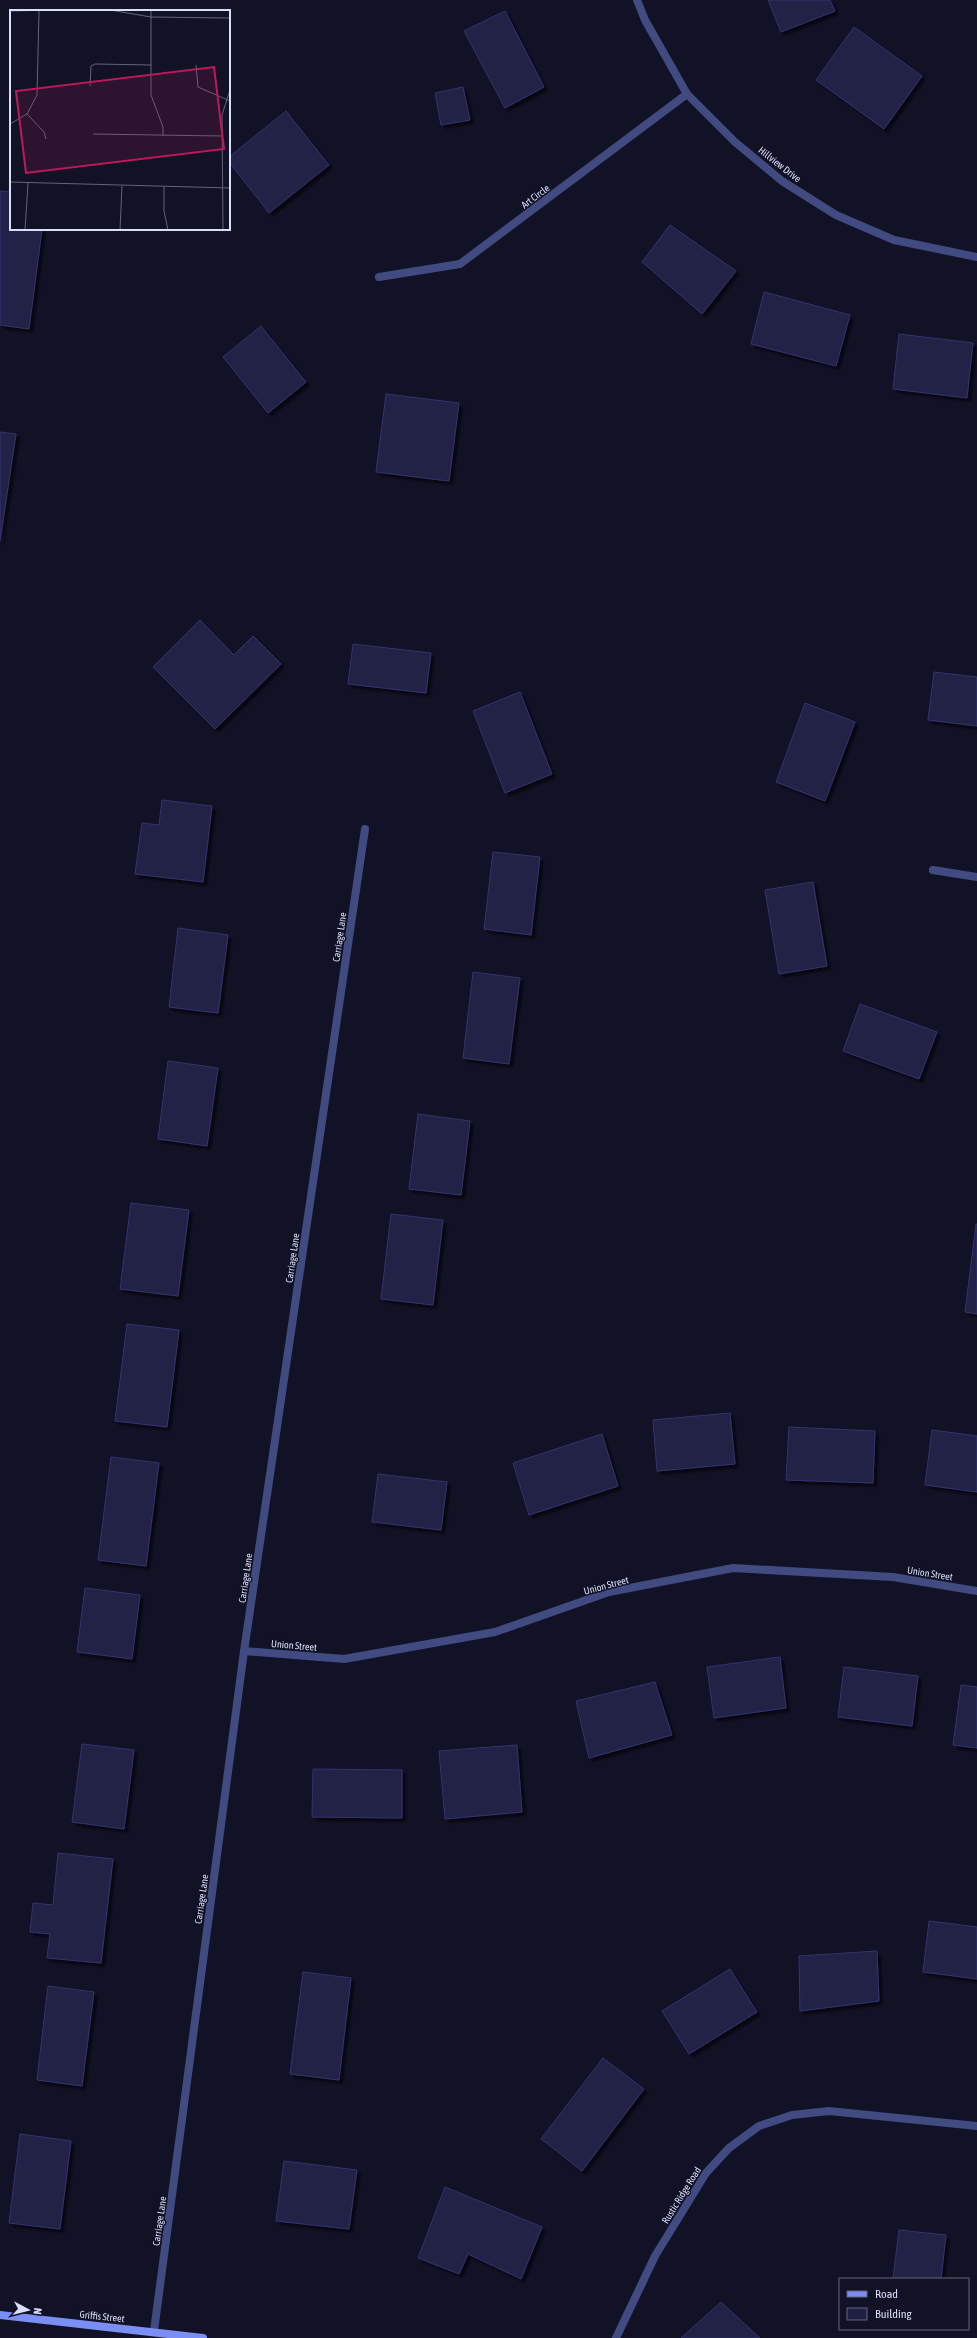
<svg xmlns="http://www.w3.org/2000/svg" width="977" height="2338" font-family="'Asap Condensed',sans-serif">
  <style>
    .building { fill: #202046; stroke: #343470; filter: url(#shadow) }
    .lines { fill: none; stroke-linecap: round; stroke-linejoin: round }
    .street { stroke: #414b81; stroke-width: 8 }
    .secondary { stroke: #7a8ef3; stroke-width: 8 }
    .labels { text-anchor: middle; stroke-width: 3; stroke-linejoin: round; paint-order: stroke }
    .street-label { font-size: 10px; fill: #dbddfc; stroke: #121227 }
    .inset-road { fill: none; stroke: #62637c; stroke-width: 1 }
    .view { fill: #c2185b; fill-opacity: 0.15; stroke: #c2185b; stroke-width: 2 }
    .inset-edge { fill: none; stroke: #dbddfc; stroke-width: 2 }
  </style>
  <defs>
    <filter id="shadow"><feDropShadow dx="3.5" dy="3.5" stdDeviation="1" flood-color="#0009"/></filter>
  </defs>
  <rect width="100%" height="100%" fill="#121227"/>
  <g class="building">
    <polygon points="768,0 830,0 835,11 781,32"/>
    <polygon points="505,11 544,87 505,108 464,31"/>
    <polygon points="854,27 922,76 884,129 816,80"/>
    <polygon points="463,87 470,120 441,125 435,93"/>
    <polygon points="286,111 329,165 269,213 229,162 229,157"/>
    <polygon points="0,191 11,192 11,229 42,229 29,329 0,325"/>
    <polygon points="670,225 736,271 702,314 642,262"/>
    <polygon points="764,292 850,315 836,366 751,344"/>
    <polygon points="261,326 306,382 268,413 223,357"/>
    <polygon points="899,334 973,343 967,398 893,389"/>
    <polygon points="386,394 459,403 449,481 376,472"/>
    <polygon points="0,432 16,434 0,541"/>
    <polygon points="200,620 234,655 253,636 281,664 215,729 153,667"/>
    <polygon points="353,644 431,653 426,693 348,684"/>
    <polygon points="934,672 977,677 977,726 928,720"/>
    <polygon points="520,692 552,774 505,793 473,711"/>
    <polygon points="805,703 855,722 825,801 776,782"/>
    <polygon points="162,800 212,806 203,882 135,874 142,823 159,825"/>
    <polygon points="493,852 540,857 531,935 484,929"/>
    <polygon points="813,882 827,966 779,974 765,890"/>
    <polygon points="178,928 228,935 218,1013 169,1007"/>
    <polygon points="473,972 520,978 509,1064 463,1058"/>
    <polygon points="860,1004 937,1032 919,1079 843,1051"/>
    <polygon points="168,1061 218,1068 207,1146 158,1139"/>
    <polygon points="418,1114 470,1121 461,1195 409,1189"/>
    <polygon points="131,1203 189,1210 178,1296 120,1289"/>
    <polygon points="391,1214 443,1220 433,1305 381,1299"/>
    <polygon points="976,1224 977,1224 977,1314 965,1312"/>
    <polygon points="127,1324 179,1330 167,1427 115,1421"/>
    <polygon points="730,1413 735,1464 657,1471 653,1420"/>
    <polygon points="789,1427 875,1431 873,1483 786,1480"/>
    <polygon points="932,1430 977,1436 977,1492 925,1485"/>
    <polygon points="602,1434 618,1486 529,1515 513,1463"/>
    <polygon points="111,1457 159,1463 146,1566 98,1560"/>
    <polygon points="378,1474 447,1482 441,1530 372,1522"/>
    <polygon points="85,1588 140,1595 132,1659 77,1652"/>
    <polygon points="780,1657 786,1708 714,1718 707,1667"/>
    <polygon points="844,1667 918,1676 912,1726 838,1717"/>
    <polygon points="655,1682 672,1735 589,1758 576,1701"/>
    <polygon points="961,1685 977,1687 977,1748 953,1745"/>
    <polygon points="82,1744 134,1750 124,1829 72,1822"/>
    <polygon points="517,1745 522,1812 445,1819 439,1751"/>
    <polygon points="313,1769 402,1770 402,1818 312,1817"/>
    <polygon points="58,1853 113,1859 101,1963 47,1958 50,1934 30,1932 33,1903 53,1905"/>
    <polygon points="929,1921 977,1927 977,1979 923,1972"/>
    <polygon points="877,1951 879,2001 800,2011 799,1956"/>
    <polygon points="730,1969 757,2012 689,2054 662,2011"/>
    <polygon points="303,1972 351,1978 339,2080 290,2074"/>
    <polygon points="48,1986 94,1992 82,2086 37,2080"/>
    <polygon points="603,2058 644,2089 582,2171 541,2139"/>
    <polygon points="20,2134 71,2141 60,2229 9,2223"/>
    <polygon points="284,2161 357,2170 349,2229 276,2221"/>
    <polygon points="445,2187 542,2227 521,2279 468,2254 459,2274 418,2258"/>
    <polygon points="899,2230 946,2235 941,2279 893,2279"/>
    <polygon points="721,2302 760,2338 681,2338"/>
  </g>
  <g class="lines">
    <g class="street">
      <polyline points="637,0 645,20 687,94 735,142 782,181 836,215 894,240 977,257"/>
      <polyline points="379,277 460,264 687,94"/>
      <polyline points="933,870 977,877"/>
      <polyline points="244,1651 344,1659 495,1632 609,1592 733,1568 893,1577 977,1591"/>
      <polyline points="154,2331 244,1651 365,829"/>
      <polyline points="616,2338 655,2256 706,2173 729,2148 759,2126 792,2115 829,2111 977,2126"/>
    </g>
    <polyline class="secondary" points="0,2315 203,2338"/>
  </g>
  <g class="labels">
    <g class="street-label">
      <text transform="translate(780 164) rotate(38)" y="4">Hillview Drive</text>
      <text transform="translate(535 196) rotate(-37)" y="4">Art Circle</text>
      <text transform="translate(339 937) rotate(-82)" y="4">Carriage Lane</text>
      <text transform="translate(292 1258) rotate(-82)" y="4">Carriage Lane</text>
      <text transform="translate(930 1573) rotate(9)" y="4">Union Street</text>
      <text transform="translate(245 1578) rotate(-82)" y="4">Carriage Lane</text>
      <text transform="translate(606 1585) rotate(-15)" y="4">Union Street</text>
      <text transform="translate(294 1645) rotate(5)" y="4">Union Street</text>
      <text transform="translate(201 1899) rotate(-82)" y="4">Carriage Lane</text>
      <text transform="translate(681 2195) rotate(-58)" y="4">Rustic Ridge Road</text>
      <text transform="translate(159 2221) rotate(-82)" y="4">Carriage Lane</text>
      <text transform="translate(102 2316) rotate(6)" y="4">Griffis Street</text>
    </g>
  </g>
  <g transform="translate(10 10)">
    <rect width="220" height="220" fill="#121227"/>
    <path class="inset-road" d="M100 0 141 7 220 8M141 0V85L153 117V126M0 1 46 0M186 55 188 77 220 91M80 76 81 56 85 54 141 55M17 104 34 122 36 129M0 114 17 104 27 85 29 1M83 124 212 126M0 172 220 178M154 177V201L158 220M15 220 18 173M110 220 112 176M213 220 212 105 220 80"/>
    <path class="view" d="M204 57 214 139 16 163 6 81Z"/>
    <rect width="220" height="220" class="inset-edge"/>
  </g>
  <rect x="839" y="2278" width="130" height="52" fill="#121227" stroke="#62637c"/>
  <rect x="847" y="2291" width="20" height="6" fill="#7a8ef3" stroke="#62637c"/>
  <text x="875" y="2298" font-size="12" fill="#dbddfc">Road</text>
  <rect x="847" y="2308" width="20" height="12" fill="#202046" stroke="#62637c"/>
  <text x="875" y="2318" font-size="12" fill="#dbddfc">Building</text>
  <g transform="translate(28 2310) rotate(97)" stroke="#121227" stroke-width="3" paint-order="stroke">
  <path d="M0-3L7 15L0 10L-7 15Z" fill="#dbddfc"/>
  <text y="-6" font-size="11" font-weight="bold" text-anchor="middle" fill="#dbddfc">N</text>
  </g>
</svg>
